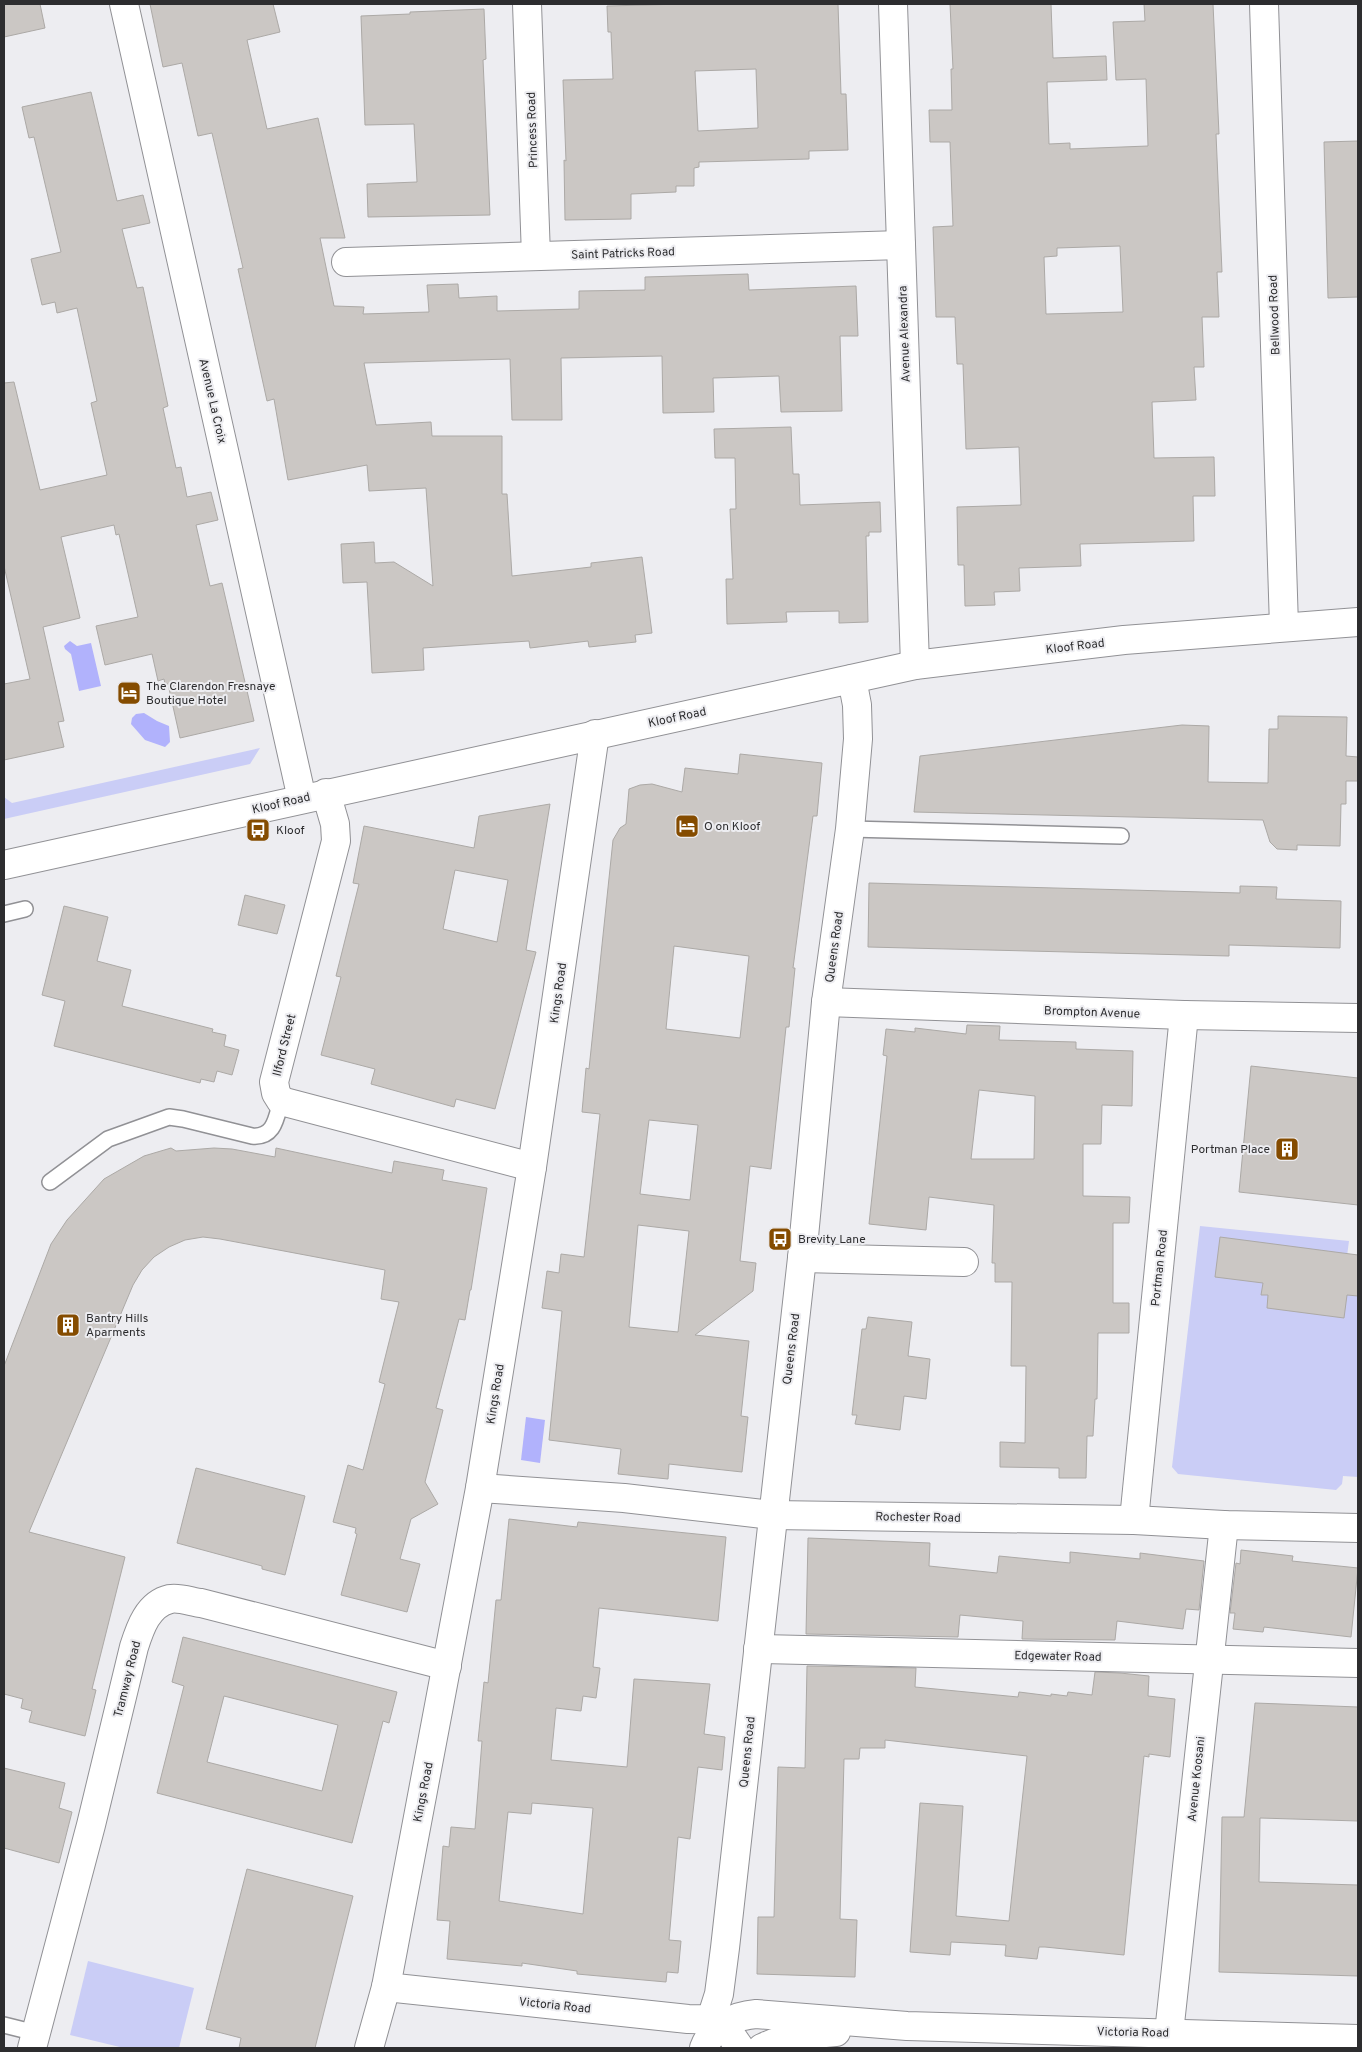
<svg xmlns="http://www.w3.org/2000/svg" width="1362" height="2052" font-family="Overpass,sans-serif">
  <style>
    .green { fill: #cacdf6 }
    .water { fill: #b1b2fc }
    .building { fill: #cbc7c4; stroke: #aca9a6; fill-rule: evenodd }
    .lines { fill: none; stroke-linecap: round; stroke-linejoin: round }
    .lane-casing { stroke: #919195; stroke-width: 18 }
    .street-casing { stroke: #919195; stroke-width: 30 }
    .secondary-casing { stroke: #919195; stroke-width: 30 }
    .primary-casing { stroke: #919195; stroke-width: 30 }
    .lane { stroke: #fff; stroke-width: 15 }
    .street { stroke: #fff; stroke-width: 28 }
    .secondary { stroke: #fff; stroke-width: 28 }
    .primary { stroke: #fff; stroke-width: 28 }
    .labels { text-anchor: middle; stroke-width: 4; stroke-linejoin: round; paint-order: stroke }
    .street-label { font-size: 12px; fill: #2d2d2f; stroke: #ededf1 }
    .poi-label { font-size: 12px; fill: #2d2d2f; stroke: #ededf1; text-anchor: start }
  </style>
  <rect width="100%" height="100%" fill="#ededf1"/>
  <g class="green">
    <polygon points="260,748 250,764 4,819 4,797 12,803"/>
    <polygon points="1200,1226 1349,1241 1342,1294 1358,1296 1358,1477 1343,1476 1342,1484 1336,1490 1178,1474 1172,1467"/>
    <polygon points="88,1961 194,1988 179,2048 124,2048 70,2035"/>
  </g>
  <g class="water">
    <polygon points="70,641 77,646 91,643 101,686 79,691 71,654 65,649 64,646"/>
    <polygon points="144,713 157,721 169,726 170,742 165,747 145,740 131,724 132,718 136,714"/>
    <polygon points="526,1417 545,1420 540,1463 521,1460"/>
  </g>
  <g class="building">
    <polygon points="4,4 40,4 45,28 4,37"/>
    <polygon points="150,4 273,4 280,32 247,40 267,129 318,118 345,238 320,238 334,306 364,307 363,314 429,312 427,285 458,284 459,298 497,296 497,311 579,309 579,291 645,290 645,277 748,274 749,290 856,286 858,336 840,336 842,411 781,412 779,376 713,378 714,412 663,413 662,356 561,358 562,420 512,420 510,359 364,363 376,425 431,422 432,436 502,436 502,494 507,494 512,576 591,567 591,563 642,557 652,633 635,635 636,642 589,647 588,641 530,648 529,641 423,648 424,670 372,673 367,582 343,583 341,544 374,542 375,563 394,562 433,586 426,488 369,491 367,465 288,480 274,399 267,401 238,269 243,268 212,133 198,136 182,63 163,67"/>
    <path d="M684 4H838L841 94H846L848 150 809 151V159L699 162V167L694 168V186H676V192L631 194V219L565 220 564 160 566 161 563 80 613 79 611 32H608L607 6ZM756 69 758 128 698 131 695 71Z"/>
    <path d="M950 4H1051L1053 58 1106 56 1107 80 1047 82 1049 144 1070 143V149L1148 146 1146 79 1116 80 1113 22 1145 21 1144 4H1213L1219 134H1216L1222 272H1217L1219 317H1202L1204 367H1194L1196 400 1152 402 1154 458 1214 457 1215 496H1193L1194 541 1080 544 1081 566 1019 568 1020 591 994 592 995 605 965 606 964 565H958L957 507 1021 505 1019 447 966 449 963 364H957L955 317H936L933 227 953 226 950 142H930L929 110H952L951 69H953ZM1120 246 1123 312 1046 314 1044 257 1057 256V248Z"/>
    <polygon points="484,9 486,59 483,60 490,215 368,217 367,184 417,182 414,124 365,125 361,16 410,14 410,12"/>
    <polygon points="91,92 117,201 143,195 150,223 122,229 137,288 143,287 168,406 163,408 176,468 181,467 187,497 211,492 218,520 196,525 210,586 222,583 254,721 180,738 168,684 165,684 164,679 158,681 152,654 105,665 96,626 138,617 119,534 116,535 114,525 61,537 80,618 43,627 64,721 58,722 64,747 4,760 4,684 30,679 4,566 4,383 14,382 40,490 107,475 91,403 97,401 77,308 57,313 55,302 42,305 31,259 61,252 34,137 29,138 22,107"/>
    <polygon points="1358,141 1358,297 1328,298 1324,142"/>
    <polygon points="791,427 793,474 799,474 800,505 880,502 881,532 869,532 869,536 866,536 868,622 839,623 839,611 786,612 787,622 727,624 726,579 733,579 730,509 736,509 735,458 715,458 714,429"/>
    <polygon points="1278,716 1347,717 1346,756 1358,757 1358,781 1346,781 1346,804 1341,804 1340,846 1297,845 1297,850 1277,849 1270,842 1263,820 914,812 920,756 1182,725 1209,726 1208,782 1268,783 1269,729 1278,729"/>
    <path d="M740 754 822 763 817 816H813L793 968H795L789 1027H786L771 1169 750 1166 740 1261 756 1263 753 1291 695 1335 749 1341 741 1416 748 1417 742 1472 669 1464 668 1479 618 1474 621 1449 549 1440 562 1311 542 1308 547 1271 559 1273 561 1254 584 1257 600 1114 582 1112 586 1068 589 1069 613 840 620 828 626 824 629 789 640 785 652 784 682 792 685 768 738 774ZM674 946 749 956 740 1038 666 1029ZM649 1120 698 1125 690 1200 640 1194ZM638 1225 689 1231 678 1332 629 1327Z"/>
    <path d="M550 804 526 950 536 952 495 1109 456 1099 454 1107 371 1084 375 1069 321 1055 341 977 336 976 359 884 353 883 364 826 474 848 479 816ZM455 870 508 880 497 942 443 929Z"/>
    <polygon points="869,883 1240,893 1240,886 1277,887 1276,899 1341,901 1340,948 1229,945 1229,956 868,947"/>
    <polygon points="245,895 285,905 277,934 238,925"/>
    <polygon points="64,906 108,917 97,961 131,970 122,1006 213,1029 212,1032 226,1035 224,1046 239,1050 232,1075 217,1071 214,1082 201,1079 200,1083 54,1046 65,1001 42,995"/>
    <path d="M967 1025 1000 1026 999 1040 1076 1042V1049L1133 1051 1132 1106 1102 1105 1101 1144H1083V1196L1130 1197 1129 1223H1113V1303H1129V1333H1098L1097 1399H1095L1093 1436H1087L1086 1478H1059V1468L1000 1467V1442L1025 1443 1026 1366H1011L1012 1282H995V1263H992L994 1205 929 1197 926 1230 869 1224 887 1056 883 1055 886 1029 915 1032V1028L966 1034ZM979 1090 1035 1096 1034 1159H971Z"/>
    <polygon points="1251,1066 1358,1078 1358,1205 1239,1192"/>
    <polygon points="171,1148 176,1151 214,1148 232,1149 275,1157 276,1148 392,1173 394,1161 444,1170 442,1180 487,1188 471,1290 470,1290 465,1320 459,1319 436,1408 443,1410 425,1482 438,1504 411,1519 400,1559 420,1564 407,1612 341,1595 357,1534 355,1533 356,1528 333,1522 348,1465 363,1470 385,1384 379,1382 399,1302 381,1299 385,1270 220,1239 203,1237 185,1240 169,1247 154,1257 142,1270 133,1285 29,1532 125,1557 92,1689 96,1690 85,1736 29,1722 32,1711 21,1708 23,1699 4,1694 4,1366 51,1244 67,1220 104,1179 144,1156"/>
    <polygon points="1220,1237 1358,1255 1358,1296 1347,1295 1344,1318 1267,1308 1268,1295 1261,1295 1263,1283 1215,1277"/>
    <polygon points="868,1317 912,1322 908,1356 930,1359 926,1399 904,1396 900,1430 855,1424 857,1415 852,1415 862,1329 866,1329"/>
    <polygon points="196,1468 305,1496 285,1575 262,1569 262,1566 177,1543"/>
    <path d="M509 1519 577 1527 578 1522 726 1537 718 1621 599 1608 593 1667 600 1668 596 1698 583 1696 581 1711 556 1708 551 1760 627 1767 634 1679 710 1684 704 1734 725 1737 722 1770 698 1767 690 1839 678 1837 669 1940 681 1941 678 1973 667 1972 666 1982 577 1974V1971L522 1963V1966L447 1959 450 1921 437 1920 443 1846 449 1847 451 1827 475 1829 482 1741H478L484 1682 488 1683 496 1600H501ZM532 1803 593 1808 583 1914 499 1901 508 1812 531 1814Z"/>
    <polygon points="808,1538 930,1543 929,1566 997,1573 999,1556 1070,1563 1070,1552 1140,1559 1140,1553 1204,1561 1199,1610 1186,1609 1183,1629 1117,1621 1115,1640 1022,1639 1023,1621 960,1615 958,1637 806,1634"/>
    <polygon points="1241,1550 1293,1556 1292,1561 1358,1568 1351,1637 1264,1627 1263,1632 1233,1629 1235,1613 1230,1613 1236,1563 1240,1564"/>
    <path d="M183 1637 397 1692 389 1723 383 1721 352 1843 157 1793 184 1686 172 1682ZM224 1696 338 1725 322 1791 207 1762Z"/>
    <polygon points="807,1666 916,1668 915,1687 1018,1697 1019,1692 1051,1696 1051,1694 1067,1696 1068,1692 1092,1695 1095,1672 1120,1673 1149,1676 1148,1696 1175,1699 1170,1757 1149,1754 1149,1757 1144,1756 1124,1955 1045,1947 1039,1947 1037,1959 1005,1956 1006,1945 951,1942 950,1955 910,1952 920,1803 963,1806 956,1916 1009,1921 1027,1756 885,1740 885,1748 860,1748 859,1759 844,1759 840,1919 857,1920 855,1977 757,1974 758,1917 774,1917 778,1767 805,1768"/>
    <polygon points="1255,1703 1358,1707 1358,1821 1260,1818 1259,1882 1358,1885 1358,1976 1219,1972 1222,1817 1244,1817"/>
    <polygon points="4,1768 65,1783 59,1808 72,1812 59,1863 4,1848"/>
    <polygon points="247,1869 353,1896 315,2048 239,2048 241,2038 206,2029"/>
  </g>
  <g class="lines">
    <g class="lane-casing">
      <g id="lane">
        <polyline points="850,829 1121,836"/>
        <polyline points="4,914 25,909"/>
        <path d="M50 1182 108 1139 169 1117 183 1119 252 1136C274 1138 276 1119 281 1101"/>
        <polyline points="4,2025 36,2033"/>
      </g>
    </g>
    <g class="street-casing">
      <g id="street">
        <polyline points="124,4 302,799"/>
        <polyline points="527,4 536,256"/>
        <polyline points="893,4 915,665"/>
        <polyline points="1264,4 1284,626"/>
        <polyline points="346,262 901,245"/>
        <polyline points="326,793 335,824 336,841 274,1082 276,1093 281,1101 532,1167"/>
        <polyline points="826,1002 1184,1015 1358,1018"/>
        <polyline points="802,1258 964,1262"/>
        <polyline points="480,1488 624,1498 772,1515 1134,1520 1224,1525 1358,1528"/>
        <polyline points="1134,1520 1184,1015"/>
        <polyline points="758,1649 1358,1663"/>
        <path d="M386 1987 688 2019C722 2019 721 2021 740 2048"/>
        <polyline points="711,2019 719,1994 725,1948 802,1258 826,1002 850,829 858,739 857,705 852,679"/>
        <polyline points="1169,2033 1224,1525"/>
        <path d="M32 2048 91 1825 134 1647C140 1628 148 1604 170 1599 179 1597 192 1602 201 1603L447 1666"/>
        <polyline points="369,2048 386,1987 480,1488 532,1167 595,734"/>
      </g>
    </g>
    <g class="secondary-casing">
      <polyline id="secondary" points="4,865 915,665 1124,640 1358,622"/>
    </g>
    <g class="primary-casing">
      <g id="primary">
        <path d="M704 2048C712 2026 734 2016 756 2014L907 2026 1358 2039"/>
        <path d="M762 2048C785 2037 811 2034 836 2032"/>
      </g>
    </g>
    <use href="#lane" class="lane"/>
    <use href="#street" class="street"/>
    <use href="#secondary" class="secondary"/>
    <use href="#primary" class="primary"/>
  </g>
  <defs>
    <g id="hotel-square" transform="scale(1.25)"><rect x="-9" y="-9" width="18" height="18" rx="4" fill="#854c00" stroke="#ededf1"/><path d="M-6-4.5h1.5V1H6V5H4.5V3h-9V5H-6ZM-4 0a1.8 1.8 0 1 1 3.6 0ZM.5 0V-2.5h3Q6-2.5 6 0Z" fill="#fff"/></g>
    <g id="bus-square" transform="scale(1.25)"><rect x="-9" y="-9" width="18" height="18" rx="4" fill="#854c00" stroke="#ededf1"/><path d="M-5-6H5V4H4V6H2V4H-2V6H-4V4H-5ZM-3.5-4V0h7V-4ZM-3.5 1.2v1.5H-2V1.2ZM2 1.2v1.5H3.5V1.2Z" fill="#fff"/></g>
    <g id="building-square" transform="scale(1.25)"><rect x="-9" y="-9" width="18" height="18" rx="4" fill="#854c00" stroke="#ededf1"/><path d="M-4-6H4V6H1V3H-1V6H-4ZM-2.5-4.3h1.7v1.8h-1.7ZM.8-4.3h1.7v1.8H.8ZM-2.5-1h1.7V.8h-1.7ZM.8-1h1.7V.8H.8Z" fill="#fff"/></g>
  </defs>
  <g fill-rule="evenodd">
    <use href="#hotel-square" x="129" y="693"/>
    <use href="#hotel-square" x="687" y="826"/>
    <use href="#bus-square" x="258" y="830"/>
    <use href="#building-square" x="1287" y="1149"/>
    <use href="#bus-square" x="780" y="1239"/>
    <use href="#building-square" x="68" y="1325"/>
  </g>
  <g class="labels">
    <g class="street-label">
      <text transform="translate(532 130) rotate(-92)" y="4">Princess Road</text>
      <text transform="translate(623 253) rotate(-2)" y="4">Saint Patricks Road</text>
      <text transform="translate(1274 315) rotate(-92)" y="4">Bellwood Road</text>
      <text transform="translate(904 334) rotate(-92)" y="4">Avenue Alexandra</text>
      <text transform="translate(213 401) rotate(77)" y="4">Avenue La Croix</text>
      <text transform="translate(1075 646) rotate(-7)" y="4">Kloof Road</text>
      <text transform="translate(677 717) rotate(-12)" y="4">Kloof Road</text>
      <text transform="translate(281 803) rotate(-13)" y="4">Kloof Road</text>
      <text transform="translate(834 947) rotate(-82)" y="4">Queens Road</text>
      <text transform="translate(558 993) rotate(-82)" y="4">Kings Road</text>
      <text transform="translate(1092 1012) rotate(2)" y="4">Brompton Avenue</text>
      <text transform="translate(284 1045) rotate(-76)" y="4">Ilford Street</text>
      <text transform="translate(1159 1268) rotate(-84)" y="4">Portman Road</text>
      <text transform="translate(791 1349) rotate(-83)" y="4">Queens Road</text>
      <text transform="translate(495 1394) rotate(-81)" y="4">Kings Road</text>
      <text transform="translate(918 1517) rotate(1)" y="4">Rochester Road</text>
      <text transform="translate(1058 1656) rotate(1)" y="4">Edgewater Road</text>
      <text transform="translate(127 1679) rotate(-76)" y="4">Tramway Road</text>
      <text transform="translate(747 1752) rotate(-84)" y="4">Queens Road</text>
      <text transform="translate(1196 1779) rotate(-84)" y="4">Avenue Koosani</text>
      <text transform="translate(423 1792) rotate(-79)" y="4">Kings Road</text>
      <text transform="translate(555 2005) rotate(6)" y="4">Victoria Road</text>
      <text transform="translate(1133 2032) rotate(1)" y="4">Victoria Road</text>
    </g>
    <g class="poi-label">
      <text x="146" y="690">The Clarendon Fresnaye<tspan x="146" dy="14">Boutique Hotel</tspan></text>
      <text x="704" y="830">O on Kloof</text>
      <text x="276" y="834">Kloof</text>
      <text x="1270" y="1153" text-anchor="end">Portman Place</text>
      <text x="798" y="1243">Brevity Lane</text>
      <text x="86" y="1322">Bantry Hills<tspan x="86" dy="14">Aparments</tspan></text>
    </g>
  </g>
  <rect width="1362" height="2052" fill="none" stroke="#2d2d2f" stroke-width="10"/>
</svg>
